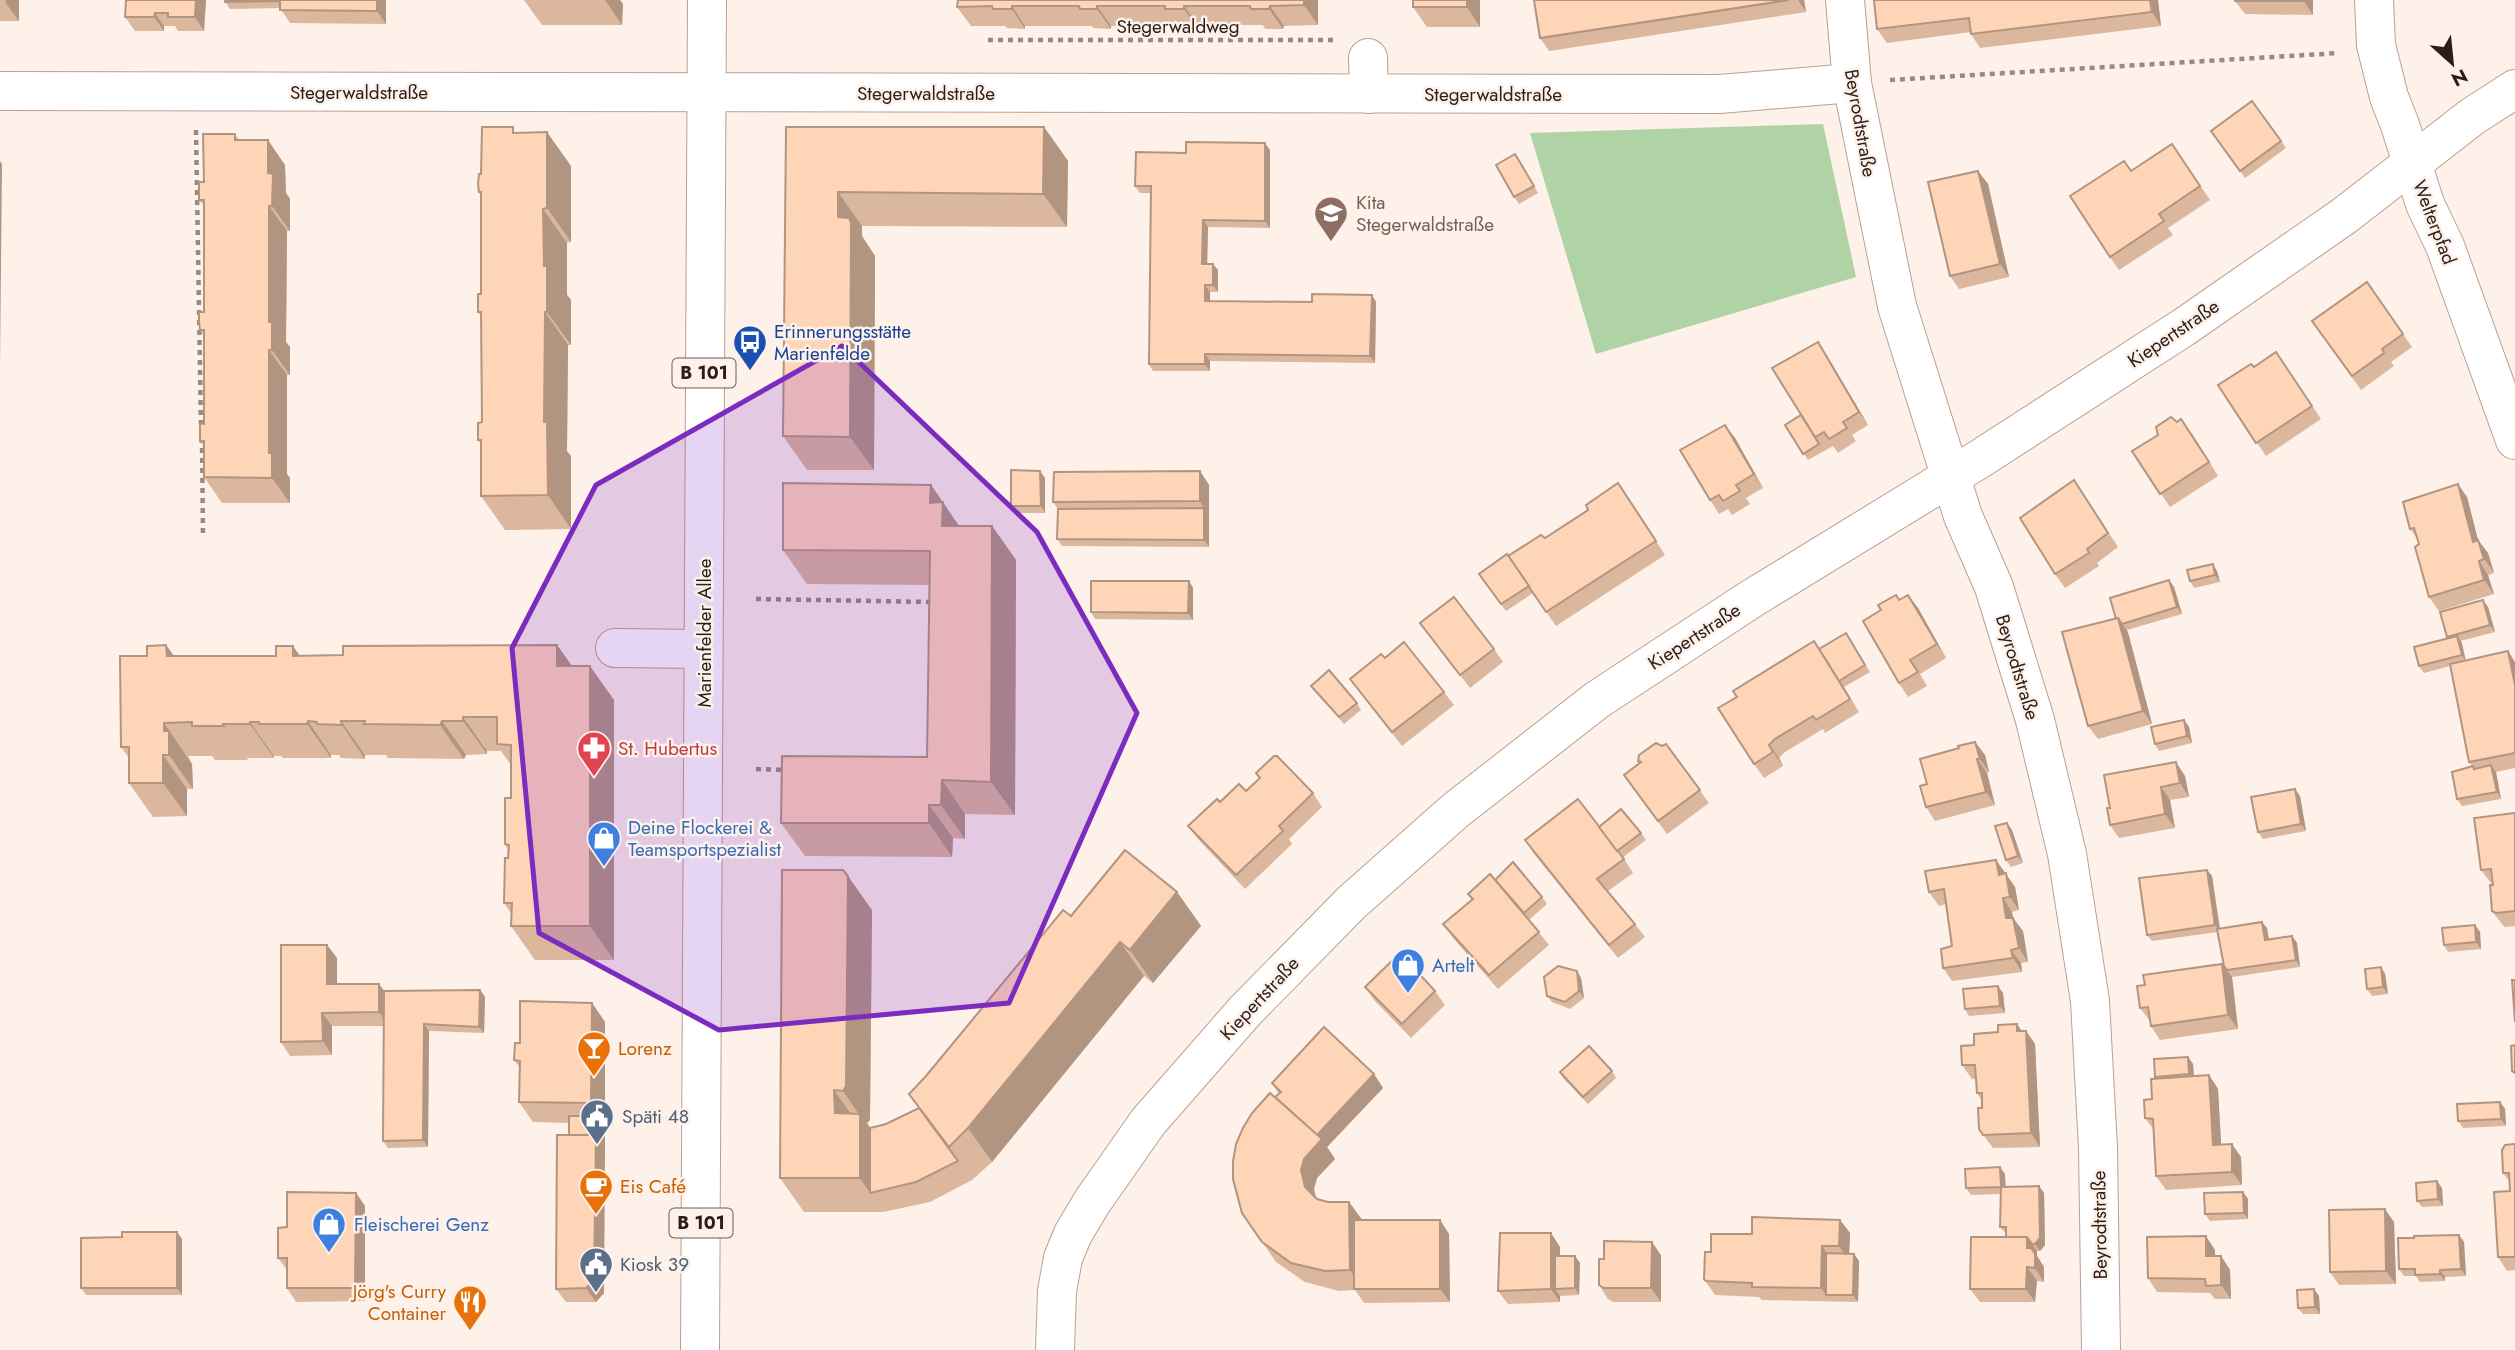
<svg xmlns="http://www.w3.org/2000/svg" width="2515" height="1350" font-family="Jost,sans-serif">
  <style>
    .green { fill: #b0d3a6 }
    .lines { fill: none; stroke-linecap: round; stroke-linejoin: round }
    .minor-casing { stroke: #bca090; stroke-width: 40 }
    .major-casing { stroke: #bca090; stroke-width: 40 }
    .path { stroke: #958a84; stroke-width: 4.5; stroke-dasharray: 5 5; stroke-linecap: butt }
    .minor { stroke: #fff; stroke-width: 38 }
    .major { stroke: #fff; stroke-width: 38 }
    .wall { fill: #dbb79e }
    .shaded-wall { fill: #b29581 }
    .building { fill: #ffd5b8; stroke: #b29581; stroke-width: 2 }
    .marked { fill: #7b2cbf; fill-opacity: 0.2; stroke: #7b2cbf; stroke-width: 5; stroke-linejoin: round }
    .labels { text-anchor: middle; stroke-width: 5; stroke-linejoin: round; paint-order: stroke }
    .shield { fill: #fdf1ea; stroke: #695d58; stroke-width: 2 }
    .shield-label { font-size: 18px; font-weight: bold; fill: #291e19 }
    .street-label { font-size: 19px; fill: #291e19; stroke: #fdf1ea }
    .education-label { font-size: 19px; fill: #785e54; stroke: #fdf1ea; text-anchor: start }
    .transit-label { font-size: 19px; fill: #164399; stroke: #fdf1ea; text-anchor: start }
    .health-label { font-size: 19px; fill: #be3a42; stroke: #fdf1ea; text-anchor: start }
    .shop-label { font-size: 19px; fill: #366cbe; stroke: #fdf1ea; text-anchor: start }
    .food-label { font-size: 19px; fill: #c56008; stroke: #fdf1ea; text-anchor: start }
    .service-label { font-size: 19px; fill: #4e5e75; stroke: #fdf1ea; text-anchor: start }
  </style>
  <rect width="100%" height="100%" fill="#fdf1ea"/>
  <polygon class="green" points="1823,124 1856,277 1596,354 1530,133"/>
  <g class="lines">
    <g class="minor-casing">
      <g id="minor">
        <polyline points="1845,0 1852,83 1897,306 1963,516 1994,587 2035,720 2067,854 2090,1001 2098,1148 2101,1350"/>
        <polyline points="2374,0 2376,45 2389,97 2400,125 2425,204 2445,246 2515,440"/>
        <polyline points="1368,58 1369,94"/>
        <polyline points="0,91 1719,94 1852,83"/>
        <polyline points="615,648 703,649"/>
        <polyline points="1055,1350 1057,1291 1063,1258 1073,1234 1092,1202 1148,1122 1245,1011 1351,903 1456,810 1597,700 1751,599 1978,460 2184,327 2344,216 2473,116 2515,89"/>
      </g>
    </g>
    <g class="major-casing">
      <polyline id="major" points="700,1350 707,0"/>
    </g>
    <g class="path">
      <polyline points="988,40 1336,40"/>
      <polyline points="1890,80 2339,53"/>
      <polyline points="196,130 201,429"/>
      <polyline points="202,438 203,538"/>
      <polyline points="756,599 933,602"/>
      <polyline points="756,769 787,770"/>
    </g>
    <use href="#minor" class="minor"/>
    <use href="#major" class="major"/>
  </g>
  <g class="wall">
    <rect x="0" y="0" width="19" height="21"/>
    <polygon points="206,0 204,31 178,31 175,26 164,26 164,31 135,31 125,17"/>
    <polygon points="386,0 386,24 290,23 280,8 230,9 225,2"/>
    <polygon points="524,0 620,0 623,4 622,25 542,25"/>
    <polygon points="958,0 1318,0 1318,25 1284,26 1283,29 1265,29 1263,25 1198,25 1198,28 1179,28 1177,26 1111,26 1111,29 1093,28 1092,26 1025,26 1025,29 1007,28 1005,26 971,26 957,7"/>
    <polygon points="1480,0 1480,27 1427,27 1413,7"/>
    <polygon points="1534,0 1804,0 1806,12 1549,51 1540,38"/>
    <polygon points="1874,0 2158,0 2161,26 1980,48 1971,34 1971,32 1887,43 1877,29"/>
    <polygon points="2313,0 2313,15 2245,14 2235,1"/>
    <polygon points="2252,101 2286,148 2245,178 2211,131"/>
    <polygon points="786,127 1044,127 1068,161 1067,227 862,226 862,236 875,256 874,470 807,470 783,436"/>
    <polygon points="517,133 571,166 571,242 567,243 567,295 571,300 571,345 568,345 567,451 571,456 571,529 505,530 481,496 481,444 478,440 482,422 481,316 478,312 481,294 481,196 479,192 481,174"/>
    <polygon points="235,134 239,140 285,165 286,193 290,199 290,231 287,231 286,342 290,347 290,375 287,375 287,474 290,478 290,503 222,503 204,477 204,447 200,441 204,424 204,336 200,330 204,312 204,206 199,200 204,182"/>
    <polygon points="2172,144 2210,200 2168,228 2173,235 2119,270 2110,257 2131,171"/>
    <polygon points="1270,150 1270,228 1208,227 1207,264 1218,270 1218,292 1210,292 1210,301 1312,302 1372,295 1376,302 1375,363 1210,361 1210,371 1153,371 1149,364 1151,193 1140,193 1135,186 1186,153"/>
    <polygon points="1520,161 1538,193 1519,204 1514,197"/>
    <polygon points="1978,171 1988,184 2009,277 1959,289 1950,276"/>
    <polygon points="2367,282 2412,347 2391,362 2394,366 2361,390 2312,321"/>
    <polygon points="1818,342 1827,356 1868,425 1852,435 1856,441 1838,453 1833,446 1808,460 1785,425 1801,415"/>
    <polygon points="2276,352 2321,419 2266,456 2218,385 2254,367"/>
    <polygon points="1725,425 1735,438 1763,488 1746,498 1750,504 1732,515 1728,509 1719,514 1710,500"/>
    <polygon points="2191,432 2218,476 2170,507 2132,451"/>
    <polygon points="1040,471 1045,478 1045,513 1016,513 1011,506"/>
    <polygon points="1200,471 1209,485 1209,547 1062,546 1057,539 1058,509 1053,502"/>
    <polygon points="2074,480 2118,547 2097,563 2099,566 2065,588 2055,574"/>
    <polygon points="931,485 959,526 992,526 1016,560 1015,815 965,814 965,839 953,838 952,857 805,856 781,823 927,757 929,585 807,584 783,550"/>
    <polygon points="1628,497 1665,555 1556,626 1533,593 1506,611 1479,574 1509,556"/>
    <polygon points="2467,497 2478,540 2488,553 2494,573 2488,575 2494,594 2439,611 2429,597 2419,544 2418,539 2410,529"/>
    <polygon points="2217,571 2220,582 2194,588 2190,581"/>
    <polygon points="2169,580 2174,587 2182,614 2127,630 2152,724 2098,739 2088,726 2116,619"/>
    <polygon points="1189,581 1193,588 1193,620 1095,619 1091,612"/>
    <polygon points="1899,600 1918,608 1946,658 1920,674 1927,686 1908,697 1899,683"/>
    <polygon points="2488,607 2495,632 2460,641 2466,661 2515,662 2515,768 2496,772 2501,799 2462,806 2457,799 2472,766 2469,762 2450,666 2424,673 2419,666 2448,638 2447,637"/>
    <polygon points="1420,623 1494,649 1503,662 1470,688"/>
    <polygon points="1846,633 1870,672 1844,687 1859,712 1825,733 1823,729 1785,752 1779,758 1783,766 1764,778 1754,764 1737,697"/>
    <polygon points="166,645 174,656 343,655 557,645 572,666 614,700 614,960 535,960 511,926 511,913 504,903 508,850 505,844 511,798 511,765 501,751 487,751 487,754 466,755 464,759 388,758 386,755 365,755 365,759 341,758 339,755 331,755 331,758 283,758 281,756 274,756 274,758 247,758 248,760 215,760 212,756 188,756 192,764 193,789 187,789 187,816 153,817 129,783 129,758 121,747"/>
    <polygon points="1385,658 1444,692 1454,705 1402,746 1350,679"/>
    <polygon points="1311,686 1357,703 1361,710 1344,724"/>
    <polygon points="2184,720 2189,727 2192,743 2159,751 2155,744"/>
    <polygon points="1975,742 1985,755 1989,772 1987,773 1995,805 1935,821 1926,807 1927,784 1959,748"/>
    <polygon points="1666,744 1709,803 1667,834 1624,775 1640,763 1638,761"/>
    <polygon points="2185,776 2189,797 2170,800 2175,828 2119,838 2110,825 2107,808"/>
    <polygon points="1246,791 1313,793 1322,807 1289,839 1292,844 1245,889 1198,839 1188,826 1220,802"/>
    <polygon points="2300,796 2306,831 2263,839 2258,832"/>
    <polygon points="2515,813 2515,926 2505,927 2502,924 2492,911 2493,883 2491,883 2481,870"/>
    <polygon points="1599,827 1641,833 1646,840 1623,857 1633,873 1608,891 1635,924 1645,937 1618,958 1534,854 1525,840"/>
    <polygon points="2012,830 2023,863 2011,867 2006,860"/>
    <polygon points="1996,860 2015,887 2019,910 2012,912 2013,918 2023,931 2028,962 2021,963 2022,972 1952,981 1943,968 1952,946 1946,904 1939,906 1929,892"/>
    <polygon points="2207,870 2212,876 2220,928 2267,928 2269,940 2292,936 2297,943 2300,967 2232,977 2238,1029 2160,1040 2151,1026 2150,1021 2140,1008 2145,985 2224,966 2218,932 2152,941 2147,935"/>
    <polygon points="1495,880 1542,897 1547,904 1529,920 1549,945 1498,989 1453,938 1443,924 1472,899 1468,894"/>
    <polygon points="1177,892 1201,926 1153,983 1144,976 992,1162 972,1180 930,1202 883,1212 804,1212 780,1178 872,910 870,1120 867,1123 870,1128 886,1124 919,1108 909,1094 926,1076 1071,916"/>
    <polygon points="2475,925 2480,932 2481,949 2448,952 2444,945"/>
    <polygon points="327,945 337,958 337,984 384,991 480,990 485,997 484,1033 429,1031 428,1147 388,1148 383,1141 384,1026 332,1026 332,1055 290,1056 281,1042"/>
    <polygon points="2381,967 2385,974 2388,994 2372,996 2367,989"/>
    <polygon points="1577,971 1581,978 1584,998 1570,1009 1552,1002 1547,996"/>
    <polygon points="1365,987 1435,991 1445,1005 1411,1038 1374,1000"/>
    <polygon points="2003,993 2005,1013 1969,1016 1965,1009"/>
    <polygon points="592,1003 605,1022 604,1293 596,1302 566,1302 556,1289 569,1123 533,1122 519,1102 520,1068 514,1060"/>
    <polygon points="2017,1024 2022,1031 2026,1031 2035,1044 2040,1147 1993,1148 1979,1129 1982,1108 1982,1101 1977,1093 1976,1079 1972,1079 1962,1065 1974,1045"/>
    <polygon points="2188,1057 2193,1064 2194,1076 2209,1075 2218,1089 2221,1145 2241,1157 2242,1185 2166,1190 2156,1176 2154,1130 2145,1118 2152,1099 2156,1078 2155,1077"/>
    <polygon points="1612,1071 1616,1078 1588,1104 1564,1079 1560,1072"/>
    <polygon points="1374,1074 1383,1088 1327,1147 1335,1159 1317,1178 1314,1189 1316,1198 1328,1202 1349,1202 1362,1220 1440,1220 1449,1234 1450,1302 1364,1303 1355,1290 1339,1291 1305,1282 1276,1262 1242,1213 1275,1097 1279,1094 1272,1083"/>
    <polygon points="2500,1102 2505,1109 2506,1126 2463,1128 2458,1121"/>
    <polygon points="2515,1144 2515,1270 2507,1271 2498,1257 2510,1191 2509,1181 2503,1173"/>
    <polygon points="2005,1174 2005,1186 2039,1186 2044,1193 2045,1245 2040,1251 2036,1251 2037,1256 2044,1267 2044,1282 2037,1281 2035,1302 1980,1302 1970,1289 2006,1237 2006,1234 2000,1227 2001,1194 1971,1195 1966,1188"/>
    <polygon points="2442,1188 2443,1206 2422,1207 2417,1201"/>
    <polygon points="2243,1192 2248,1199 2248,1219 2210,1221 2205,1214"/>
    <polygon points="356,1193 365,1206 365,1301 296,1302 287,1288 287,1270 278,1258 287,1227"/>
    <polygon points="1840,1220 1850,1233 1849,1254 1854,1254 1859,1261 1858,1302 1762,1300 1759,1297 1715,1295 1704,1279 1711,1252 1752,1234"/>
    <polygon points="2394,1222 2396,1284 2339,1285 2330,1272"/>
    <polygon points="177,1232 182,1239 182,1295 86,1295 81,1288 122,1237"/>
    <polygon points="2459,1235 2464,1242 2466,1276 2445,1277 2445,1281 2420,1282 2416,1276 2404,1276 2399,1269"/>
    <polygon points="1560,1247 1560,1256 1575,1256 1580,1263 1579,1295 1560,1296 1560,1302 1508,1304 1498,1291"/>
    <polygon points="2215,1250 2215,1256 2221,1256 2230,1270 2231,1299 2215,1299 2210,1293 2157,1292 2148,1278"/>
    <polygon points="1661,1255 1661,1302 1614,1302 1608,1299 1599,1285"/>
    <polygon points="2314,1289 2319,1296 2320,1314 2303,1314 2298,1308"/>
  </g>
  <g class="shaded-wall">
    <polygon points="6,0 19,0 19,21 5,2"/>
    <polygon points="196,0 206,0 204,31 195,17"/>
    <polygon points="377,0 386,0 386,24 377,11"/>
    <polygon points="605,0 620,0 623,4 622,25"/>
    <polygon points="1304,0 1318,0 1318,25 1304,5"/>
    <polygon points="1467,0 1480,0 1480,27 1467,7"/>
    <polygon points="1798,0 1804,0 1806,12"/>
    <polygon points="2150,0 2158,0 2161,26 2152,12"/>
    <polygon points="2304,0 2313,0 2313,15 2304,1"/>
    <polygon points="1012,6 1025,26 1025,29 1012,9"/>
    <polygon points="1097,6 1111,26 1111,29 1097,9"/>
    <polygon points="1184,6 1198,25 1198,28 1184,9"/>
    <polygon points="1270,6 1284,26 1283,29 1269,9"/>
    <polygon points="155,13 164,26 164,31 154,17"/>
    <polygon points="1044,127 1068,161 1067,227 1043,194"/>
    <polygon points="547,132 571,166 571,242 547,208"/>
    <polygon points="268,140 285,165 286,193 290,199 290,231 272,206 268,173"/>
    <polygon points="1265,143 1270,150 1270,228 1265,221"/>
    <polygon points="0,161 2,164 0,367"/>
    <polygon points="1978,171 1988,184 2009,277 2000,264"/>
    <polygon points="838,192 862,226 862,236 875,256 874,470 850,437 838,217"/>
    <polygon points="269,206 287,231 286,342 290,347 290,375 272,350 269,322"/>
    <polygon points="543,209 567,243 567,295 571,300 571,345 547,312 544,266"/>
    <polygon points="1203,220 1208,227 1207,271 1202,264"/>
    <polygon points="1213,264 1218,270 1218,292 1213,285"/>
    <polygon points="1205,285 1210,292 1210,308 1205,301"/>
    <polygon points="1372,295 1376,302 1375,363 1370,356"/>
    <polygon points="545,312 568,345 567,451 571,456 571,529 548,495 544,422"/>
    <polygon points="1818,342 1827,356 1868,425 1859,412"/>
    <polygon points="269,350 287,375 287,474 290,478 290,503 272,478 269,453"/>
    <polygon points="1205,354 1210,361 1210,371 1205,364"/>
    <polygon points="1725,425 1735,438 1763,488 1754,474"/>
    <polygon points="1040,471 1045,478 1045,513 1041,506"/>
    <polygon points="1200,471 1209,485 1209,547 1204,540 1204,508 1200,501"/>
    <polygon points="2458,484 2467,497 2478,540 2488,553 2494,573 2473,542"/>
    <polygon points="931,485 966,536 942,526 930,503"/>
    <polygon points="992,526 1016,560 1015,815 991,782"/>
    <polygon points="2479,561 2488,575 2494,594 2484,580"/>
    <polygon points="2213,564 2217,571 2220,582 2215,575"/>
    <polygon points="2169,580 2174,587 2182,614 2177,607"/>
    <polygon points="1189,581 1193,588 1193,620 1188,613"/>
    <polygon points="1908,595 1918,608 1946,658 1937,644"/>
    <polygon points="2483,600 2488,607 2495,632 2490,625"/>
    <polygon points="2118,618 2128,632 2152,724 2143,711"/>
    <polygon points="2457,636 2462,643 2466,662 2462,655"/>
    <polygon points="166,645 190,679 167,656"/>
    <polygon points="557,645 581,679 557,666"/>
    <polygon points="293,646 317,680 293,656"/>
    <polygon points="2508,651 2515,662 2515,685"/>
    <polygon points="590,666 614,700 614,960 590,926"/>
    <polygon points="463,717 487,751 487,754 463,721"/>
    <polygon points="2184,720 2189,727 2192,743 2187,736"/>
    <polygon points="308,721 331,755 331,758 307,724"/>
    <polygon points="341,721 365,755 365,759 342,725"/>
    <polygon points="442,721 466,755 464,759 440,725"/>
    <polygon points="250,722 274,756 274,758 250,724"/>
    <polygon points="164,723 192,764 193,789 169,755 164,731"/>
    <polygon points="1975,742 1985,755 1989,772 1980,759"/>
    <polygon points="1769,745 1779,758 1783,766 1773,752"/>
    <polygon points="163,755 187,789 187,816 163,783"/>
    <polygon points="1977,759 1987,773 1995,805 1986,792"/>
    <polygon points="2176,762 2185,776 2189,797 2180,783"/>
    <polygon points="2491,765 2496,772 2501,799 2497,792"/>
    <polygon points="942,780 965,814 965,839 941,805"/>
    <polygon points="2161,787 2170,800 2175,828 2165,814"/>
    <polygon points="2295,789 2300,796 2306,831 2301,824"/>
    <polygon points="929,805 953,838 952,857 929,823"/>
    <polygon points="2007,823 2012,830 2023,863 2018,856"/>
    <polygon points="1996,860 2015,887 2019,910 2010,897 1999,875"/>
    <polygon points="2207,870 2212,876 2220,931 2215,925"/>
    <polygon points="848,876 872,910 870,1120 867,1123 884,1148 870,1193 860,1178 860,1116 843,1091"/>
    <polygon points="1177,892 1201,926 1153,983 1130,950"/>
    <polygon points="2003,898 2012,912 2015,932 2006,918"/>
    <polygon points="2013,918 2023,931 2028,962 2019,948"/>
    <polygon points="2262,922 2267,928 2270,947 2265,940"/>
    <polygon points="2475,925 2480,932 2481,949 2476,942"/>
    <polygon points="2292,936 2297,943 2300,967 2296,960"/>
    <polygon points="1120,942 1144,976 992,1162 968,1128"/>
    <polygon points="327,945 337,958 337,998 327,984"/>
    <polygon points="2011,950 2021,963 2022,972 2013,958"/>
    <polygon points="2222,964 2232,977 2238,1029 2228,1015"/>
    <polygon points="2381,967 2385,974 2388,994 2383,987"/>
    <polygon points="1577,971 1581,978 1584,998 1579,991"/>
    <polygon points="379,984 389,997 388,1026 379,1012"/>
    <polygon points="1998,986 2003,993 2005,1013 2000,1006"/>
    <polygon points="480,990 485,997 484,1033 479,1027"/>
    <polygon points="592,1003 605,1022 605,1148 600,1141 600,1116 591,1103"/>
    <polygon points="322,1013 332,1026 332,1055 323,1041"/>
    <polygon points="424,1024 429,1031 428,1147 423,1140"/>
    <polygon points="2017,1024 2026,1038 2026,1031 2035,1044 2040,1147 2031,1133"/>
    <polygon points="2188,1057 2193,1064 2194,1081 2189,1074"/>
    <polygon points="1374,1074 1383,1088 1327,1147 1335,1159 1317,1178 1314,1189 1318,1207 1305,1187 1301,1170 1304,1159 1316,1136"/>
    <polygon points="2209,1075 2218,1089 2222,1159 2213,1145"/>
    <polygon points="834,1090 858,1124 835,1113"/>
    <polygon points="2500,1102 2505,1109 2506,1126 2501,1119"/>
    <polygon points="596,1135 605,1148 604,1293 596,1302 586,1288"/>
    <polygon points="2232,1144 2241,1157 2242,1185 2232,1172"/>
    <polygon points="2000,1167 2005,1174 2006,1194 2001,1187"/>
    <polygon points="2437,1181 2442,1188 2443,1206 2438,1199"/>
    <polygon points="2039,1186 2044,1193 2045,1245 2040,1251 2035,1244"/>
    <polygon points="2243,1192 2248,1199 2248,1219 2244,1213"/>
    <polygon points="356,1193 365,1206 365,1301 355,1288"/>
    <polygon points="1349,1202 1363,1221 1363,1290 1350,1270"/>
    <polygon points="2385,1209 2394,1222 2396,1284 2386,1271"/>
    <polygon points="1440,1220 1449,1234 1450,1302 1440,1289"/>
    <polygon points="1840,1220 1850,1233 1849,1260 1839,1246"/>
    <polygon points="177,1232 182,1239 182,1295 177,1288"/>
    <polygon points="1551,1233 1560,1247 1560,1289 1555,1289 1560,1296 1560,1302 1551,1289"/>
    <polygon points="2459,1235 2464,1242 2466,1276 2461,1269"/>
    <polygon points="2206,1236 2215,1250 2215,1270 2206,1256"/>
    <polygon points="2027,1237 2037,1251 2037,1256 2044,1267 2044,1282 2035,1268 2027,1248"/>
    <polygon points="1652,1242 1661,1255 1661,1302 1651,1288"/>
    <polygon points="1822,1246 1831,1260 1826,1295 1821,1288"/>
    <polygon points="1854,1254 1859,1261 1858,1302 1853,1295"/>
    <polygon points="1575,1256 1580,1263 1579,1295 1575,1288"/>
    <polygon points="2221,1256 2230,1270 2231,1299 2221,1285"/>
    <polygon points="2027,1267 2037,1281 2035,1302 2026,1289"/>
    <polygon points="2440,1270 2445,1277 2445,1281 2440,1274"/>
    <polygon points="2314,1289 2319,1296 2320,1314 2315,1307"/>
  </g>
  <g class="building">
    <polygon points="126,0 196,0 195,17 168,17 168,13 155,13 154,17 125,17"/>
    <polygon points="225,0 280,0 280,1 225,2"/>
    <polygon points="280,0 377,0 377,11 280,10"/>
    <polygon points="958,0 1304,0 1304,5 1270,6 1269,9 1251,9 1250,6 1184,6 1184,9 1165,9 1165,6 1097,6 1097,9 1080,9 1079,6 1012,6 1012,9 993,9 992,6 957,7"/>
    <rect x="1413" y="0" width="54" height="7"/>
    <polygon points="1534,0 1789,0 1540,38"/>
    <polygon points="1874,0 2150,0 2152,12 1971,34 1969,18 1877,29"/>
    <rect x="2235" y="0" width="69" height="1"/>
    <polygon points="2252,101 2281,141 2240,171 2211,131"/>
    <polygon points="482,127 513,127 513,133 547,132 547,208 543,209 544,266 547,266 547,312 545,312 544,422 547,422 548,495 481,496 481,440 478,440 478,423 482,422 481,312 478,312 478,294 481,294 481,192 479,192 478,184 479,174 481,174"/>
    <polygon points="786,127 1044,127 1043,194 838,192 838,217 849,218 851,223 850,437 783,436"/>
    <polygon points="203,134 235,134 235,140 268,140 268,173 273,174 272,206 269,206 269,322 272,322 272,350 269,350 269,453 272,453 272,478 204,477 204,441 200,441 200,423 204,424 204,330 200,330 199,321 199,312 204,312 204,200 199,200 199,182 204,182"/>
    <polygon points="1186,142 1265,143 1265,221 1203,220 1202,264 1213,264 1213,285 1205,285 1205,301 1312,302 1312,294 1372,295 1370,356 1205,354 1205,364 1149,364 1151,186 1135,186 1136,152 1186,153"/>
    <polygon points="2172,144 2200,186 2159,214 2164,221 2110,257 2070,196 2124,161 2131,171"/>
    <polygon points="1515,154 1534,186 1514,197 1496,165"/>
    <polygon points="1978,171 2000,264 1950,276 1928,182"/>
    <polygon points="2367,282 2403,334 2382,349 2384,353 2352,376 2312,321"/>
    <polygon points="1818,342 1859,412 1843,422 1847,428 1829,439 1824,432 1815,437 1772,368"/>
    <polygon points="2276,352 2312,406 2256,443 2218,385 2251,364 2254,367"/>
    <polygon points="1801,415 1819,444 1803,454 1785,425"/>
    <polygon points="2171,417 2177,422 2181,419 2209,462 2160,494 2132,451 2158,435 2156,427"/>
    <polygon points="1725,425 1754,474 1736,485 1740,491 1723,501 1719,495 1710,500 1680,450"/>
    <polygon points="1011,470 1040,471 1041,506 1011,506"/>
    <polygon points="1200,471 1200,501 1053,502 1054,472"/>
    <polygon points="2074,480 2108,533 2087,549 2089,553 2055,574 2020,518"/>
    <polygon points="783,483 931,485 930,503 943,502 942,526 992,526 991,782 942,780 941,805 929,805 929,823 781,823 782,756 927,757 930,551 783,550"/>
    <polygon points="1618,483 1656,541 1546,612 1508,556 1541,535 1545,538 1588,510 1586,505"/>
    <polygon points="2458,484 2473,542 2478,540 2484,559 2479,561 2484,580 2429,597 2415,547 2419,544 2414,528 2410,529 2403,502"/>
    <polygon points="1204,508 1204,540 1057,539 1058,509"/>
    <polygon points="1507,554 1529,586 1501,604 1479,574"/>
    <polygon points="2213,564 2215,575 2190,581 2187,570"/>
    <polygon points="2169,580 2177,607 2122,624 2118,618 2116,619 2110,598"/>
    <polygon points="1091,581 1189,581 1188,613 1091,612"/>
    <polygon points="1896,595 1899,600 1908,595 1937,644 1910,660 1918,672 1899,683 1863,621 1881,610 1878,605"/>
    <polygon points="1454,597 1494,649 1460,675 1420,623"/>
    <polygon points="2483,600 2490,625 2447,637 2440,612"/>
    <polygon points="2118,618 2143,711 2088,726 2062,632"/>
    <polygon points="1846,633 1865,665 1839,681 1819,649"/>
    <polygon points="2457,636 2462,655 2419,666 2414,647"/>
    <polygon points="1814,641 1850,699 1816,720 1813,716 1775,739 1769,745 1773,752 1754,764 1718,708 1737,697 1733,691"/>
    <polygon points="1404,642 1444,692 1392,732 1350,679 1381,654 1385,658"/>
    <polygon points="166,645 167,656 276,656 276,646 293,646 293,656 343,655 343,646 557,645 557,666 590,666 590,926 511,926 512,903 504,903 505,858 508,858 509,845 505,844 505,798 511,798 511,745 497,744 497,717 463,717 463,721 442,721 440,725 364,724 365,721 341,721 342,725 317,724 317,722 308,721 307,724 259,724 259,722 250,722 250,724 223,724 224,726 192,726 192,722 164,723 164,731 169,731 169,755 163,755 163,783 129,783 129,747 121,747 120,656 147,656 147,646"/>
    <polygon points="2508,651 2515,685 2515,753 2469,762 2450,664"/>
    <polygon points="1329,670 1357,703 1339,717 1311,686"/>
    <polygon points="2184,720 2187,736 2155,744 2151,727"/>
    <polygon points="1975,742 1980,759 1977,759 1986,792 1926,807 1920,786 1927,784 1920,759 1959,748 1958,746"/>
    <polygon points="1656,743 1662,746 1666,744 1700,790 1658,821 1624,775 1641,762 1638,761 1639,755"/>
    <polygon points="1274,756 1277,756 1313,793 1279,826 1283,831 1236,875 1188,826 1217,799 1220,802 1239,784 1246,791 1260,778 1256,773"/>
    <polygon points="2176,762 2180,783 2161,787 2165,814 2110,825 2107,808 2110,808 2104,775"/>
    <polygon points="2491,765 2497,792 2457,799 2452,772 2473,766 2474,769"/>
    <polygon points="2295,789 2301,824 2258,832 2251,797"/>
    <polygon points="1578,799 1624,859 1597,879 1635,924 1609,945 1525,840"/>
    <polygon points="1621,809 1641,833 1617,851 1599,827"/>
    <polygon points="2515,813 2515,911 2496,913 2492,911 2490,885 2493,885 2491,869 2481,870 2474,818"/>
    <polygon points="2007,823 2018,856 2006,860 1995,826"/>
    <polygon points="1125,850 1177,892 1130,950 1120,942 968,1128 949,1147 909,1094 926,1076 1063,910 1071,916"/>
    <polygon points="1996,860 1999,875 2006,873 2010,897 2003,898 2006,918 2013,918 2019,948 2011,950 2013,958 1943,968 1941,949 1952,946 1944,889 1929,892 1925,871"/>
    <polygon points="1513,862 1542,897 1524,913 1495,880"/>
    <polygon points="782,870 843,870 848,876 846,1086 843,1091 834,1090 835,1113 860,1114 860,1178 780,1178"/>
    <polygon points="2207,870 2215,925 2147,935 2139,878"/>
    <polygon points="1490,874 1539,932 1489,975 1443,924 1473,899 1468,894"/>
    <polygon points="2262,922 2265,940 2292,936 2296,960 2227,970 2224,966 2217,929"/>
    <polygon points="2475,925 2476,942 2444,945 2442,928"/>
    <polygon points="281,945 327,945 327,984 379,984 379,1012 322,1013 323,1041 281,1042"/>
    <polygon points="1400,953 1435,991 1402,1024 1365,987"/>
    <polygon points="2222,964 2228,1015 2151,1026 2148,1007 2140,1008 2137,986 2145,985 2143,975"/>
    <polygon points="1558,966 1577,971 1579,991 1565,1002 1547,996 1544,977"/>
    <polygon points="2381,967 2383,987 2367,989 2365,969"/>
    <polygon points="2512,980 2515,980 2515,1022"/>
    <polygon points="1998,986 2000,1006 1965,1009 1963,989"/>
    <polygon points="480,990 479,1027 424,1024 423,1140 383,1141 384,991"/>
    <polygon points="520,1001 592,1003 591,1103 519,1102 520,1061 514,1060 515,1043 520,1043"/>
    <polygon points="2017,1024 2017,1031 2026,1031 2031,1133 1983,1135 1979,1129 1978,1108 1982,1108 1982,1093 1977,1093 1975,1065 1962,1065 1961,1046 1974,1045 1974,1034 1998,1032 1998,1025"/>
    <polygon points="1324,1027 1374,1074 1317,1135 1275,1097 1281,1092 1272,1083"/>
    <polygon points="2515,1045 2515,1073 2512,1071 2511,1046"/>
    <polygon points="1589,1046 1612,1071 1583,1097 1560,1072"/>
    <polygon points="2188,1057 2189,1074 2155,1077 2154,1059"/>
    <polygon points="2209,1075 2213,1145 2232,1144 2232,1172 2156,1176 2153,1119 2145,1118 2144,1100 2152,1099 2151,1079"/>
    <polygon points="1270,1093 1322,1139 1304,1159 1301,1170 1305,1187 1317,1199 1328,1202 1349,1202 1350,1270 1325,1271 1291,1263 1262,1242 1242,1213 1233,1179 1233,1161 1236,1144 1243,1128 1252,1113"/>
    <polygon points="2500,1102 2501,1119 2458,1121 2457,1104"/>
    <polygon points="919,1108 958,1161 916,1182 870,1193 870,1128 886,1124"/>
    <polygon points="569,1116 600,1116 600,1141 596,1135 569,1135"/>
    <polygon points="557,1135 596,1135 594,1280 586,1288 556,1289"/>
    <polygon points="2515,1144 2515,1257 2498,1257 2494,1192 2510,1191 2509,1173 2503,1173 2502,1150 2505,1145"/>
    <polygon points="2000,1167 2001,1187 2039,1186 2040,1238 2035,1244 2032,1244 2027,1237 2006,1237 2006,1227 2000,1227 2001,1187 1966,1188 1965,1169"/>
    <polygon points="2437,1181 2438,1199 2417,1201 2416,1183"/>
    <polygon points="287,1192 356,1193 355,1288 287,1288 287,1258 278,1258 278,1228 287,1227"/>
    <polygon points="2243,1192 2244,1213 2205,1214 2204,1193"/>
    <polygon points="2385,1209 2386,1271 2330,1272 2329,1210"/>
    <polygon points="1752,1217 1840,1220 1839,1246 1822,1246 1821,1288 1752,1287 1752,1283 1706,1281 1704,1279 1705,1252 1711,1252 1711,1234 1752,1234"/>
    <rect x="1354" y="1220" width="86" height="69"/>
    <polygon points="122,1232 177,1232 177,1288 81,1288 81,1238 122,1237"/>
    <polygon points="1500,1233 1551,1233 1551,1289 1498,1291"/>
    <polygon points="2459,1235 2461,1269 2440,1270 2440,1274 2415,1275 2415,1269 2399,1269 2398,1238 2414,1238 2414,1236"/>
    <polygon points="2206,1236 2206,1256 2221,1256 2221,1285 2206,1286 2205,1279 2148,1278 2147,1237"/>
    <polygon points="1971,1237 2027,1237 2027,1248 2031,1248 2035,1254 2035,1268 2027,1267 2026,1289 1970,1289"/>
    <polygon points="1604,1241 1652,1242 1651,1288 1604,1288 1599,1285 1599,1259 1604,1259"/>
    <polygon points="1826,1253 1854,1254 1853,1295 1826,1295"/>
    <polygon points="1555,1256 1575,1256 1575,1288 1555,1289"/>
    <polygon points="2314,1289 2315,1307 2298,1308 2297,1290"/>
  </g>
  <path class="marked" d="M842 346 1037 532 1137 713 1009 1003 719 1030 539 933 512 648 596 485Z"/>
  <defs>
    <g id="school-pin" transform="scale(1.75)"><path d="M0 17L-7.5 6A9.5 9.5 0 1 1 7.5 6Z" fill="#8d6e63" stroke="#fdf1ea"/><path d="M0-5L7-2L0 1L-7-2ZM-4 1L0 2.5L4 1V4Q0 6-4 4Z" fill="#fff"/></g>
    <g id="bus-pin" transform="scale(1.75)"><path d="M0 17L-7.5 6A9.5 9.5 0 1 1 7.5 6Z" fill="#1a4fb4" stroke="#fdf1ea"/><path d="M-5-6H5V4H4V6H2V4H-2V6H-4V4H-5ZM-3.5-4V0h7V-4ZM-3.5 1.2v1.5H-2V1.2ZM2 1.2v1.5H3.5V1.2Z" fill="#fff"/></g>
    <g id="pharmacy-pin" transform="scale(1.75)"><path d="M0 17L-7.5 6A9.5 9.5 0 1 1 7.5 6Z" fill="#e0444e" stroke="#fdf1ea"/><path d="M-2-6h4v4h4v4h-4v4h-4v-4h-4v-4h4Z" fill="#fff"/></g>
    <g id="shop-pin" transform="scale(1.75)"><path d="M0 17L-7.5 6A9.5 9.5 0 1 1 7.5 6Z" fill="#3f7fe0" stroke="#fdf1ea"/><path d="M-5-2.5h2.3a2.7 3.5 0 0 1 5.4 0H5L5.5 6h-11ZM-1.5-2.5h3a1.5 2.3 0 0 0-3 0Z" fill="#fff"/></g>
    <g id="bar-pin" transform="scale(1.75)"><path d="M0 17L-7.5 6A9.5 9.5 0 1 1 7.5 6Z" fill="#e8710a" stroke="#fdf1ea"/><path d="M-6-5H6L.8 .8V4.5H3.5V6h-7V4.5H-.8V.8Z" fill="#fff"/></g>
    <g id="civic-pin" transform="scale(1.75)"><path d="M0 17L-7.5 6A9.5 9.5 0 1 1 7.5 6Z" fill="#5c6f8a" stroke="#fdf1ea"/><path d="M-.6-6.5H3V-4.5H.6V-3L4-1V1h2V6H-6V1h2V-1L-.6-3ZM-1.2 2.5V6h2.4V2.5Z" fill="#fff"/></g>
    <g id="cafe-pin" transform="scale(1.75)"><path d="M0 17L-7.5 6A9.5 9.5 0 1 1 7.5 6Z" fill="#e8710a" stroke="#fdf1ea"/><path d="M-5.5-4.5H6V0H3Q3 3.5 0 3.5H-2.5Q-5.5 3.5-5.5 0ZM3-3.2v2h1.7v-2ZM-6 4.5H4V6H-6Z" fill="#fff"/></g>
    <g id="restaurant-pin" transform="scale(1.75)"><path d="M0 17L-7.5 6A9.5 9.5 0 1 1 7.5 6Z" fill="#e8710a" stroke="#fdf1ea"/><path d="M-5-6h1v4h1v-4h1v4h1v-4h1v5L-1.5 .5V6h-2V.5L-5-1ZM5-6V6H3V1.5H1.5Q1.5-4 5-6Z" fill="#fff"/></g>
  </defs>
  <g fill-rule="evenodd">
    <use href="#school-pin" x="1331" y="213"/>
    <use href="#bus-pin" x="750" y="342"/>
    <use href="#pharmacy-pin" x="594" y="748"/>
    <use href="#shop-pin" x="604" y="838"/>
    <use href="#shop-pin" x="1408" y="965"/>
    <use href="#bar-pin" x="594" y="1048"/>
    <use href="#civic-pin" x="597" y="1116"/>
    <use href="#cafe-pin" x="596" y="1186"/>
    <use href="#shop-pin" x="329" y="1224"/>
    <use href="#civic-pin" x="596" y="1264"/>
    <use href="#restaurant-pin" x="470" y="1302"/>
  </g>
  <g class="labels">
    <g class="shield">
      <rect x="672.5" y="358.5" width="63" height="29" rx="5"/>
      <rect x="669.5" y="1208.5" width="63" height="29" rx="5"/>
    </g>
    <g class="shield-label">
      <text x="704" y="379">B 101</text>
      <text x="701" y="1229">B 101</text>
    </g>
    <g class="street-label">
      <text x="1178" y="33">Stegerwaldweg</text>
      <text x="359" y="99">Stegerwaldstraße</text>
      <text x="926" y="100">Stegerwaldstraße</text>
      <text x="1493" y="101">Stegerwaldstraße</text>
      <text transform="translate(1861 123) rotate(80)" y="7">Beyrodtstraße</text>
      <text transform="translate(2435 222) rotate(69)" y="7">Welterpfad</text>
      <text transform="translate(2173 333) rotate(-34)" y="7">Kiepertstraße</text>
      <text transform="translate(704 633) rotate(-90)" y="7">Marienfelder Allee</text>
      <text transform="translate(1694 636) rotate(-33)" y="7">Kiepertstraße</text>
      <text transform="translate(2018 667) rotate(73)" y="7">Beyrodtstraße</text>
      <text transform="translate(1259 998) rotate(-47)" y="7">Kiepertstraße</text>
      <text transform="translate(2099 1225) rotate(-91)" y="7">Beyrodtstraße</text>
    </g>
    <g class="education-label">
      <text x="1356" y="209">Kita<tspan x="1356" dy="22">Stegerwaldstraße</tspan></text>
    </g>
    <g class="transit-label">
      <text x="774" y="338">Erinnerungsstätte<tspan x="774" dy="22">Marienfelde</tspan></text>
    </g>
    <g class="health-label">
      <text x="618" y="755">St. Hubertus</text>
    </g>
    <g class="shop-label">
      <text x="628" y="834">Deine Flockerei &amp;<tspan x="628" dy="22">Teamsportspezialist</tspan></text>
      <text x="1432" y="972">Artelt</text>
      <text x="354" y="1231">Fleischerei Genz</text>
    </g>
    <g class="food-label">
      <text x="618" y="1055">Lorenz</text>
      <text x="620" y="1193">Eis Café</text>
      <text x="446" y="1298" text-anchor="end">Jörg's Curry<tspan x="446" dy="22">Container</tspan></text>
    </g>
    <g class="service-label">
      <text x="622" y="1123">Späti 48</text>
      <text x="620" y="1271">Kiosk 39</text>
    </g>
  </g>
  <g transform="translate(2452 63) rotate(153)" stroke="#fdf1ea" stroke-width="5" paint-order="stroke">
  <path d="M0-5L12 26L0 18L-12 26Z" fill="#291e19"/>
  <text y="-10" font-size="19" font-weight="bold" text-anchor="middle" fill="#291e19">N</text>
  </g>
</svg>
